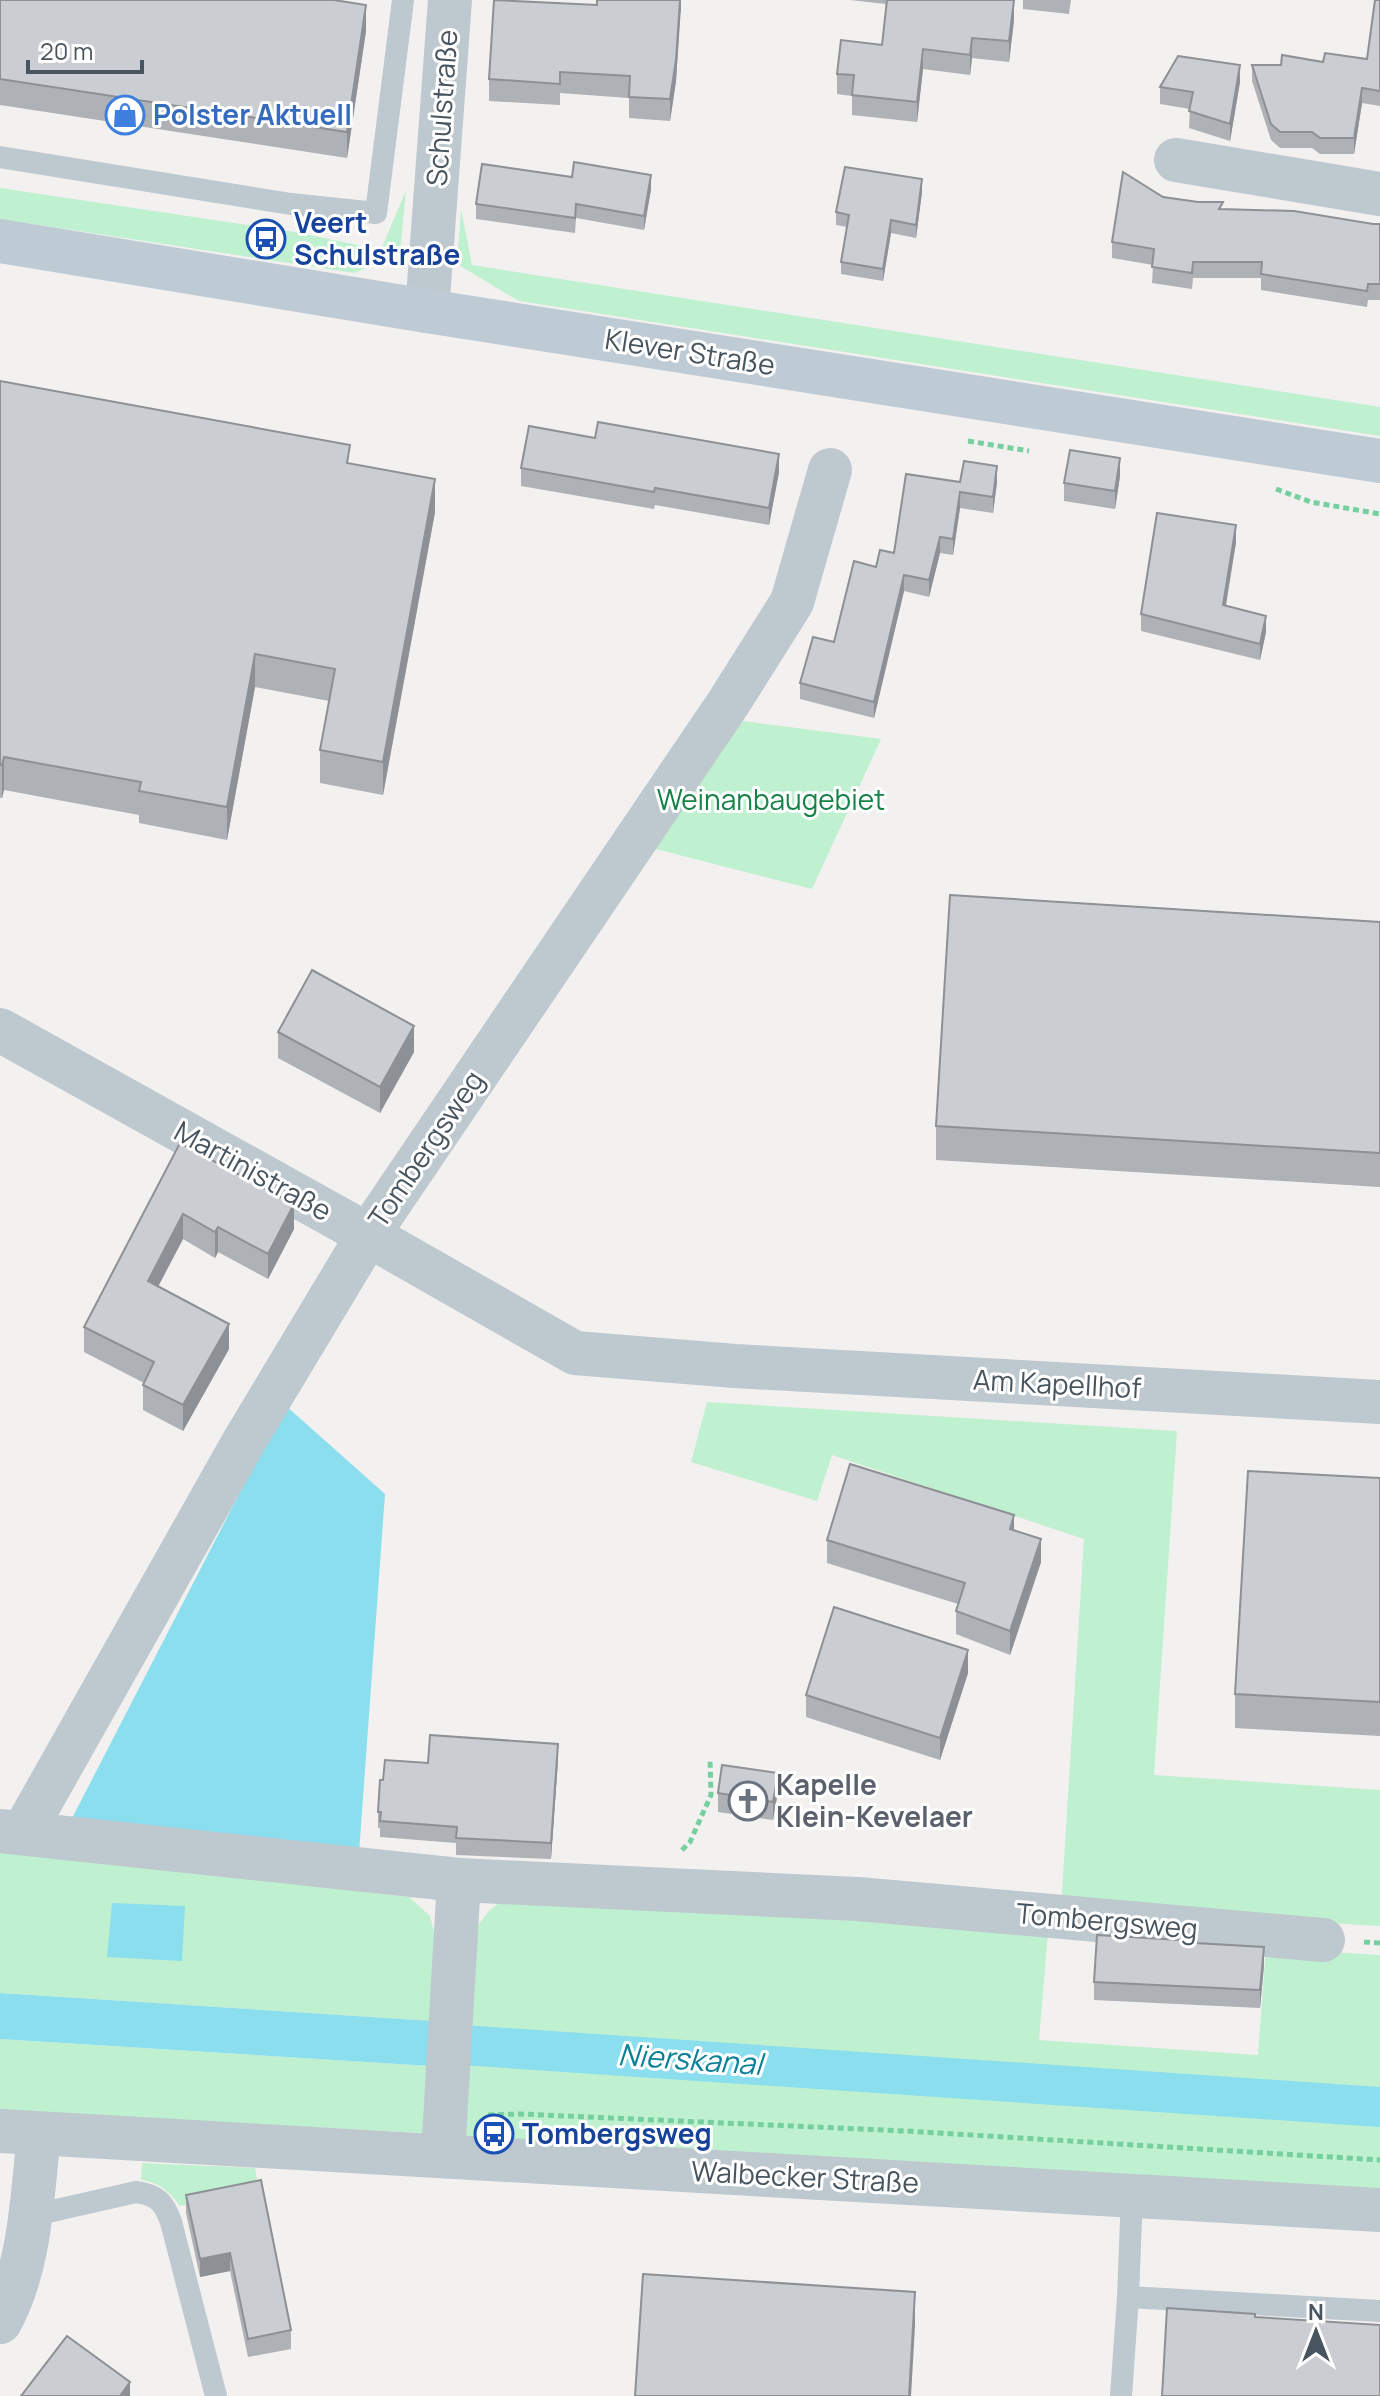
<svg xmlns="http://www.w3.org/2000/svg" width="1380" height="2396" font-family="Manrope,sans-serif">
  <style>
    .green { fill: #bff0cf }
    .water { fill: #8bdeee }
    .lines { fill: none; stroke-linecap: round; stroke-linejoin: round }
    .canal { stroke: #8bdeee; stroke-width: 40 }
    .path { stroke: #76cf9f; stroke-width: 5; stroke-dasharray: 6 4; stroke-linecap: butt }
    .lane { stroke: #bec8cf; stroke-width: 22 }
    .street { stroke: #bec8cf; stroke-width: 44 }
    .secondary { stroke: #becad4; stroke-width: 44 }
    .wall { fill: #aeb1b5 }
    .shaded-wall { fill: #8d9094 }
    .building { fill: #caced3; stroke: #8d9094; stroke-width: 2 }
    .labels { text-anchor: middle; stroke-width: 6; stroke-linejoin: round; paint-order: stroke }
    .street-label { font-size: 28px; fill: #48555e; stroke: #fff }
    .shop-label { font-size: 28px; font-weight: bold; fill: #366cbe; stroke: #fff; text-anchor: start }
    .transit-label { font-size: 28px; font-weight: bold; fill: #164399; stroke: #fff; text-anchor: start }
    .park-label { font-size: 28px; fill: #168247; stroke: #fff }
    .worship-label { font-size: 28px; font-weight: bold; fill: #5b616d; stroke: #fff; text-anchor: start }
    .water-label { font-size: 30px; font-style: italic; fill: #0b8197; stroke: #fff }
  </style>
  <rect width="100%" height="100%" fill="#f3f0f0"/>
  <g class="green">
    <polygon points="0,188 295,232 381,250 406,190 400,253 354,273 0,219"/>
    <polygon points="461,209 472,265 1380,407 1380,436 519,301 457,264"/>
    <polygon points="735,720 881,739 812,889 648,847"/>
    <polygon points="707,1402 1177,1431 1154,1775 1380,1790 1380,1926 1061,1908 1084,1539 832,1455 817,1501 691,1462"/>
    <polygon points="0,1845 48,1854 409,1897 430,1916 437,1944 433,2021 0,1993"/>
    <polygon points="510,1894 1048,1933 1039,2040 1258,2055 1266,1948 1380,1955 1380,2193 456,2136 469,1937 489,1911"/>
    <polygon points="0,2039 430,2066 424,2133 0,2111"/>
    <path d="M142 2163 255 2168 259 2191 180 2206C170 2192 159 2182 141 2180Z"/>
  </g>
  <g class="water">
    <polygon points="285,1405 385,1494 359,1853 68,1826"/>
    <polygon points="112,1903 185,1906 182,1961 107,1957"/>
    <polygon points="0,1993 433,2021 430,2066 0,2039"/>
  </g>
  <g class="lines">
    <polyline class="canal" points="418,2042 1380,2107"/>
    <g class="path">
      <polyline points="968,441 1029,451"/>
      <polyline points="1276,489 1311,502 1380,514"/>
      <polyline points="682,1850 690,1842 711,1795 710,1759"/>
      <polyline points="1364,1942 1380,1943"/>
      <polyline points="488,2115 520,2114 906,2131 1380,2160"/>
    </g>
    <g class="lane">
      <polyline points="0,157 291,204 376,213 403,0"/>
      <path d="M30 2216 136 2192C157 2195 164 2202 171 2222L216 2396"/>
      <polyline points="1128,2297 1380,2311"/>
      <polyline points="1121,2396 1128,2297 1132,2194"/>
    </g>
    <g class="street">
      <polyline points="1176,160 1380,194"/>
      <polyline points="427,311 450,0"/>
      <polyline points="0,1030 368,1235 575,1353 735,1366 1380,1402"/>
      <polyline points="0,1831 459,1880 858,1899 1323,1940"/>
      <polyline points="23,1833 243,1443 368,1235 729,702 792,602 830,470"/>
      <polyline points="0,2131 1380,2210"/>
      <polyline points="443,2156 459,1880"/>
      <path d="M0 2322C31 2266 32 2195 39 2134"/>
    </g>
    <polyline class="secondary" points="0,241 427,311 1380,461"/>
  </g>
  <g class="wall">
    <polygon points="0,0 366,31 347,158 0,105"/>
    <polygon points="681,0 676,81 670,121 629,118 629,98 560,93 560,105 489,101 489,79 597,5"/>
    <polygon points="850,0 1014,0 1014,20 1009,62 972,58 970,75 923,69 917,122 852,115 852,96 837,94 837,74 882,45 886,4"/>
    <polygon points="1023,0 1071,0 1069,14 1023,9"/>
    <polygon points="1380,0 1380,106 1362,103 1354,154 1320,154 1312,148 1280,148 1271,140 1252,81 1252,65 1281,65 1367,59"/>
    <polygon points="1240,82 1230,141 1189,128 1190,109 1160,104 1160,87"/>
    <polygon points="651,189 644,230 576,218 575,233 476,219 476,204"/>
    <polygon points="922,192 916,238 891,233 883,281 841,274 841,262 847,227 836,225 836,212"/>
    <polygon points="1223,209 1380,224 1380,300 1368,300 1367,307 1261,290 1261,278 1193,278 1192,289 1152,283 1153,265 1112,258 1112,242"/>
    <polygon points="0,381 350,464 435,512 383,795 320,783 320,750 329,701 255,687 227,840 139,823 139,815 4,790 2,798 0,798"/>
    <polygon points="521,468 779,472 769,525 655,505 654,509 521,486"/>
    <polygon points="1120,476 1115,509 1064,501 1064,483"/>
    <polygon points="960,482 997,482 993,513 960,508 953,555 940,553 929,597 904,591 874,718 800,699 800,683 834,642 876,567 894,553"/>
    <polygon points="1236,542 1226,606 1266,632 1260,660 1141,631 1141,614"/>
    <polygon points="1380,922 1380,1187 936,1160 936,1126"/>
    <polygon points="278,1032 414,1052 380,1113 278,1058"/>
    <polygon points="180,1143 294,1229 268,1279 218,1252 215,1258 183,1239 158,1286 229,1349 183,1431 143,1410 143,1385 144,1383 84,1352 84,1327"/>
    <polygon points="1380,1478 1380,1736 1235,1728 1235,1694"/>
    <polygon points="1014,1530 1041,1562 1010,1655 956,1634 956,1611 958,1604 827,1563 827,1540"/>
    <polygon points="968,1673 940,1760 806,1717 806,1695"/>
    <polygon points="558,1760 551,1859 456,1855 456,1843 380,1837 380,1828 378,1828 378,1812 383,1780 428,1763"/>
    <polygon points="778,1791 773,1820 718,1812 718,1793"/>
    <polygon points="1264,1965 1260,2008 1094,2000 1094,1982"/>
    <polygon points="186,2195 291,2330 291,2349 248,2357 230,2271 200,2277 186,2213"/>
  </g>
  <g class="shaded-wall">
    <polygon points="680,0 681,7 676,81 670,121 670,99"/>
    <polygon points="1014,0 1014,20 1009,62 1009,41"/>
    <polygon points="366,5 366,31 347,158 347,132"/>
    <polygon points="972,38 972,58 970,75 970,55"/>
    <polygon points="923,49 923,69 917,122 917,102"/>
    <polygon points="1240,65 1240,82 1230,141 1230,124"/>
    <polygon points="1362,88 1362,103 1354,154 1354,138"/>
    <polygon points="651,175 651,189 644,230 644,216"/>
    <polygon points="922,179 922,192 916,238 916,225"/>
    <polygon points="891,220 891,233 883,281 883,269"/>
    <polygon points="779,454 779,472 769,525 769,508"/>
    <polygon points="1120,458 1120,476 1115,509 1115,491"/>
    <polygon points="997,466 997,482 993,513 993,497"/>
    <polygon points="435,479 435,512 383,795 383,762"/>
    <polygon points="960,492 960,508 953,555 953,539"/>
    <polygon points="1236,525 1236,542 1223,621 1223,605"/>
    <polygon points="940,537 940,553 929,597 929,580"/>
    <polygon points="904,575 904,591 874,718 874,702"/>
    <polygon points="1266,616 1266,632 1260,660 1260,644"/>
    <polygon points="255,654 255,687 227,840 227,807"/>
    <polygon points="4,757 4,790 2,798 2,765"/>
    <polygon points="414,1026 414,1052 380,1113 380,1087"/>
    <polygon points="294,1204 294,1229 268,1279 268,1254"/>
    <polygon points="183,1214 183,1239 148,1306 148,1281"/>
    <polygon points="218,1227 218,1252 215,1258 215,1232"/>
    <polygon points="229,1324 229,1349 183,1431 183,1405"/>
    <polygon points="1014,1515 1014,1539 1010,1529"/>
    <polygon points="1041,1539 1041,1562 1010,1655 1010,1631"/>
    <polygon points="968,1650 968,1673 940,1760 940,1738"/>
    <polygon points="558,1744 558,1760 551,1859 551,1843"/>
    <polygon points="778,1773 778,1791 773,1820 773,1802"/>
    <polygon points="1264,1947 1264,1965 1260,2008 1260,1990"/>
    <polygon points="230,2253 230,2271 200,2277 200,2259"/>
    <polygon points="915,2292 915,2326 911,2396 909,2396"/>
    <polygon points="130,2382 130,2396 120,2396"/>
  </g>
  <g class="building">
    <polygon points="0,0 334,0 366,5 347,132 0,79"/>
    <polygon points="494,0 597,5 597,0 680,0 676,60 670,99 629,97 630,76 560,72 560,84 489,79"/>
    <polygon points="887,0 1014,0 1009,41 972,38 970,55 923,49 917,102 852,95 854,75 837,74 841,40 882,45"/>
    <polygon points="1375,0 1380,0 1380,91 1362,88 1354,138 1320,138 1312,132 1280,132 1271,124 1252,65 1281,65 1282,55 1323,62 1325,53 1367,59"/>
    <polygon points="1178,56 1240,65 1230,124 1189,111 1193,92 1160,87"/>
    <polygon points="574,162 651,175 644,216 576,204 575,218 476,204 482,164 572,177"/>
    <polygon points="845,167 922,179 916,225 891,220 883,269 841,262 849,215 836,212"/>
    <polygon points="1123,172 1163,197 1198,202 1223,202 1219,209 1294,211 1373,224 1380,224 1380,284 1368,284 1367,291 1261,274 1262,262 1193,262 1192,273 1152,267 1154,249 1112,242"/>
    <polygon points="0,381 350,445 347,463 435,479 383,762 320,750 335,669 255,654 227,807 139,791 141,782 4,757 2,765 0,765"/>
    <polygon points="598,422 779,454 769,508 655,488 654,492 521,468 529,426 595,438"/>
    <polygon points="1070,450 1120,458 1115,491 1064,483"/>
    <polygon points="964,461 997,466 993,497 960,492 953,539 940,537 929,580 904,575 874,702 800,683 813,637 834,642 854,561 876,567 880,550 894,553 906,474 960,482"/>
    <polygon points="1157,513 1236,525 1223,605 1266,616 1260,644 1141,614"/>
    <polygon points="950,895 1380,922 1380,1153 936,1126"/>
    <polygon points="312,970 414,1026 380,1087 278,1032"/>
    <polygon points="180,1143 294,1204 268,1254 218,1227 215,1232 183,1214 148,1281 229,1324 183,1405 143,1385 154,1362 84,1327"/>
    <polygon points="850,1464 1014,1515 1010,1529 1041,1539 1010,1631 956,1611 965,1583 827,1540"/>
    <polygon points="1248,1471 1380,1478 1380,1702 1235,1694"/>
    <polygon points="834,1607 968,1650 940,1738 806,1695"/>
    <polygon points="430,1735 558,1744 551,1843 456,1838 457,1827 380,1821 381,1812 378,1812 380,1780 383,1780 385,1760 428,1763"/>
    <polygon points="722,1765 778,1773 773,1802 718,1793"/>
    <polygon points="1097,1935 1197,1941 1196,1943 1264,1947 1260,1990 1094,1982"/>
    <polygon points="261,2180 291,2330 248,2339 230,2253 200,2259 186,2195"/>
    <polygon points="643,2274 915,2292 909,2396 635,2396"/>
    <polygon points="1167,2308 1255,2314 1255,2317 1380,2325 1380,2396 1162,2396"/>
    <polygon points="67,2336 130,2382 120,2396 21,2396"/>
  </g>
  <defs>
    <g id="shop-ring" transform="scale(2)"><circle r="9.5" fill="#fff" stroke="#3f7fe0" stroke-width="1.5"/><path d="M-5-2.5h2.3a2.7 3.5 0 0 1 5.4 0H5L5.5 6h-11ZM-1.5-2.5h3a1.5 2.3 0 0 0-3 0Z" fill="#3f7fe0"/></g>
    <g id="bus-ring" transform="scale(2)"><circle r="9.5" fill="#fff" stroke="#1a4fb4" stroke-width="1.5"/><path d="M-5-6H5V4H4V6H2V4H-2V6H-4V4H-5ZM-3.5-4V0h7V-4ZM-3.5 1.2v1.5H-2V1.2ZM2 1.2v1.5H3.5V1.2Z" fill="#1a4fb4"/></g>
    <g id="church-ring" transform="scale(2)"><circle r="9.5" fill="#fff" stroke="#6b7280" stroke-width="1.5"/><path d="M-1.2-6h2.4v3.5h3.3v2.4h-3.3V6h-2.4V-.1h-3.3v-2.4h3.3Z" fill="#6b7280"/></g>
  </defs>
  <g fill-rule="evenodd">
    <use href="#shop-ring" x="125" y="115"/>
    <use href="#bus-ring" x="266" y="239"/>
    <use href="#church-ring" x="748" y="1801"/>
    <use href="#bus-ring" x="494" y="2134"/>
  </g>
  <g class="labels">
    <g class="street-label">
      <text transform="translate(442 108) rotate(-86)" y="10">Schulstraße</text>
      <text transform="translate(690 352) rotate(9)" y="10">Klever Straße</text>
      <text transform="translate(426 1149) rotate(-56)" y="10">Tombergsweg</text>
      <text transform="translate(253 1171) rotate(29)" y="10">Martinistraße</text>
      <text transform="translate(1057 1384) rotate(3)" y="10">Am Kapellhof</text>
      <text transform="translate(1107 1921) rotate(5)" y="10">Tombergsweg</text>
      <text transform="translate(805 2177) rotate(3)" y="10">Walbecker Straße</text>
    </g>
    <g class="shop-label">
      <text x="153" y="125">Polster Aktuell</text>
    </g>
    <g class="transit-label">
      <text x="294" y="233">Veert<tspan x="294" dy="32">Schulstraße</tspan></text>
      <text x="522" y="2144">Tombergsweg</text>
    </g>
    <g class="park-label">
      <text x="771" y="810">Weinanbaugebiet</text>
    </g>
    <g class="worship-label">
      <text x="776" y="1795">Kapelle<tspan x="776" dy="32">Klein-Kevelaer</tspan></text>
    </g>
    <g class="water-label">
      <text transform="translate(690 2060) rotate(4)" y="10">Nierskanal</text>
    </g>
  </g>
  <g transform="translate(1316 2332)" stroke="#ffffff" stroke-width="6" paint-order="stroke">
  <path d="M0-6L14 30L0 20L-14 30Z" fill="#48555e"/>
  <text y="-12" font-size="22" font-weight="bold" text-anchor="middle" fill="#48555e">N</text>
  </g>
  <path d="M28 60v12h114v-12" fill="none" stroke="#48555e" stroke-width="4"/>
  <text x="40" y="60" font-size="24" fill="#48555e" stroke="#ffffff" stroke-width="6" paint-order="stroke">20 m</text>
</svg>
